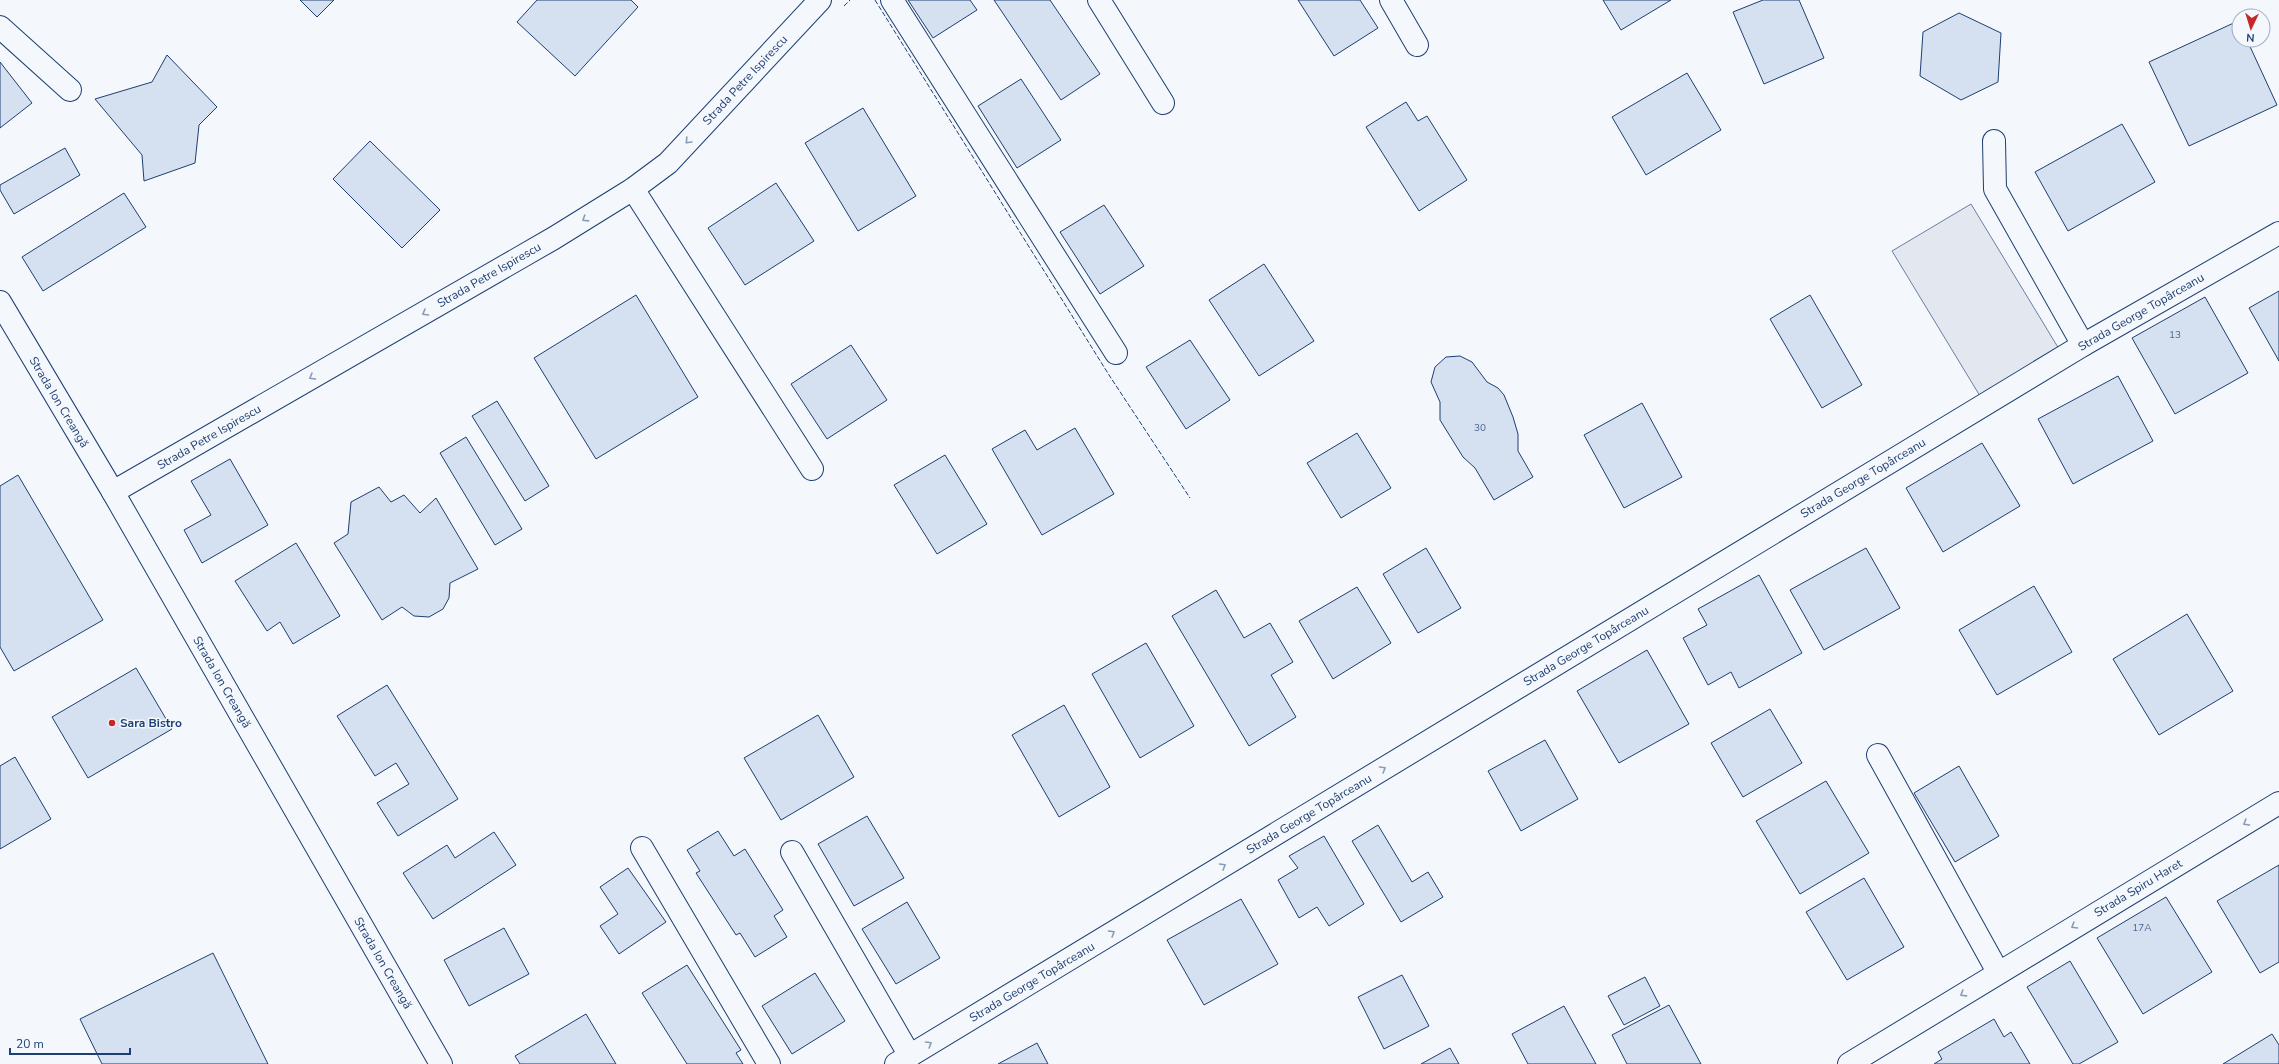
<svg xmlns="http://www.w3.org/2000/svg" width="2279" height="1064" font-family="'Nunito Sans',sans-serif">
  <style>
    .parking { fill: #e3e8f0; stroke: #687fa3 }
    .building { fill: #d5e0f0; stroke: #1d3f73 }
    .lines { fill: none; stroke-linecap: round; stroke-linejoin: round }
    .minor-casing { stroke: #1d3f73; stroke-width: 24 }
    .minor { stroke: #f4f7fb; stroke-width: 22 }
    .fence { stroke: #1d3f73; stroke-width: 1; stroke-dasharray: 5 2; stroke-linecap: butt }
    .oneway { stroke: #889bb7 }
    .poi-dot { fill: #c62828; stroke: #f4f7fb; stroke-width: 1.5 }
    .labels { text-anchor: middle; stroke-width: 3; stroke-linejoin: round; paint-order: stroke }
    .number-label { font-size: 10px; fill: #4b6792 }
    .street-label { font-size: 12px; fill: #1d3f73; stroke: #f4f7fb }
    .poi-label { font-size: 12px; font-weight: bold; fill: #1d3f73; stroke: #f4f7fb; text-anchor: start }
  </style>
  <rect width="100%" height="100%" fill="#f4f7fb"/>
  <polygon class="parking" points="1971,204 2059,349 1980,396 1892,251"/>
  <g class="building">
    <polygon points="300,0 334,0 317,17"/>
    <polygon points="537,0 631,0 638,7 575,76 517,22"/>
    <polygon points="908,0 970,0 977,10 933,38"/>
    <polygon points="994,0 1050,0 1100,74 1061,100"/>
    <polygon points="1298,0 1360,0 1378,28 1334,56"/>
    <polygon points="1603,0 1671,0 1621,30"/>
    <polygon points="1763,0 1799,0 1824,58 1764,84 1733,12"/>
    <polygon points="1959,13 2001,33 1998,82 1961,100 1920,76 1923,32"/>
    <polygon points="2238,21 2239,40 2247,40 2277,105 2189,146 2149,62"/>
    <polygon points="167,55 217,107 199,125 195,163 144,181 142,155 95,99 152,82"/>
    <polygon points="0,62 32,103 0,128"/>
    <polygon points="1687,73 1721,130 1646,175 1612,117"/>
    <polygon points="1021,79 1061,140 1017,168 978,106"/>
    <polygon points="1406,102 1418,121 1427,116 1467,180 1419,211 1366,127"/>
    <polygon points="863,108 916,196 858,231 805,143"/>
    <polygon points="2122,124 2155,182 2068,231 2035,172"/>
    <polygon points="370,141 440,210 402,248 333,179"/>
    <polygon points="65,148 80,175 14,214 0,190 0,185"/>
    <polygon points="776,183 814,241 745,285 708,228"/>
    <polygon points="124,193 146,227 43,291 22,257"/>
    <polygon points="1104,205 1144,266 1100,294 1060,232"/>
    <polygon points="1264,264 1314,341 1259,376 1209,300"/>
    <polygon points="2279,291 2279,361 2249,308"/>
    <polygon points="636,295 698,397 596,459 534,358"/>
    <polygon points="1810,295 1862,385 1822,408 1770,319"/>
    <polygon points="2205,297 2248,373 2175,414 2132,338"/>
    <polygon points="1190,340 1230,400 1186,429 1146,367"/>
    <polygon points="851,345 887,400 827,439 791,384"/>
    <polygon points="1460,356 1472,362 1487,382 1498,388 1504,395 1513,417 1518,434 1518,451 1533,477 1494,500 1475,468 1463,457 1440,420 1440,402 1431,382 1435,367 1446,357"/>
    <polygon points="2118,376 2153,441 2073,484 2038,419"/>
    <polygon points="497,401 549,486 525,501 472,416"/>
    <polygon points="1642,403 1682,477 1624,508 1584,435"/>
    <polygon points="1075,428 1114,494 1042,535 992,449 1025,430 1037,450"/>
    <polygon points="1357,433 1391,488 1341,518 1307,463"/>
    <polygon points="466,437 522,529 495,545 440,453"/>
    <polygon points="1982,443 2020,506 1943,552 1906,488"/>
    <polygon points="945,455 987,524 937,554 894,485"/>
    <polygon points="230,459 268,525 202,563 184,530 211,515 191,481"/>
    <polygon points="18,475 103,620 14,671 0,647 0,486"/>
    <polygon points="379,487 391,502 404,495 420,513 436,498 478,569 450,583 449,598 443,609 429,617 414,616 402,607 382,620 334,543 348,534 351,502"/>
    <polygon points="296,543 340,616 293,644 280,622 267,631 235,581"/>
    <polygon points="1426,548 1461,608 1418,633 1383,574"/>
    <polygon points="1866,548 1900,608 1824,650 1790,590"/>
    <polygon points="1759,575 1802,653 1739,688 1731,672 1708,685 1683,638 1707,625 1698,609"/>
    <polygon points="2034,586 2072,652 1997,695 1959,630"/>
    <polygon points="1357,587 1391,643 1333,679 1299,621"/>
    <polygon points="1216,590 1244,638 1270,623 1293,662 1271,675 1296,717 1249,746 1172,616"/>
    <polygon points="2187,614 2233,691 2159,735 2113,659"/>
    <polygon points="1146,643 1194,726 1140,758 1092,674"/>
    <polygon points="1647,650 1689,724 1619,763 1577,691"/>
    <polygon points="136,668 172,729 88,778 52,717"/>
    <polygon points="387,685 458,799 398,836 377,803 409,784 396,763 375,776 337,716"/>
    <polygon points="1064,705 1110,787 1059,817 1012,735"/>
    <polygon points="1770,709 1802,763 1743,797 1711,743"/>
    <polygon points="818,715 854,777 781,820 744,758"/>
    <polygon points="1545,740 1578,799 1521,831 1488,771"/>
    <polygon points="15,757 51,819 0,849 0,766"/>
    <polygon points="1959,766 1999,836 1955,862 1914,793"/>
    <polygon points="1826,781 1869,853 1800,894 1756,821"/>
    <polygon points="867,816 904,878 854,906 818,844"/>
    <polygon points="1378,825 1412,882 1428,872 1443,897 1401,922 1352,841"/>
    <polygon points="718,831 734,856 745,849 783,910 774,916 787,937 755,957 740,933 736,935 696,873 700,871 687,850"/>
    <polygon points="494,832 516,865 433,919 403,873 447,845 455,858"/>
    <polygon points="1324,836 1364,904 1329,926 1317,907 1299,918 1278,880 1298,868 1289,856"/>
    <polygon points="2279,865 2279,962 2260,973 2217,901"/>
    <polygon points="628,868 666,922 619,954 600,926 618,914 600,887"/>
    <polygon points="1864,878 1904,947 1847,980 1806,912"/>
    <polygon points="2166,897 2212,972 2143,1014 2097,938"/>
    <polygon points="1241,899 1278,964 1204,1005 1167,940"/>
    <polygon points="907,902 940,958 896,984 862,929"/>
    <polygon points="504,928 529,974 469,1006 444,960"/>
    <polygon points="213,953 268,1064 102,1064 80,1019"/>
    <polygon points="2070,961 2118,1042 2079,1064 2073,1064 2027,987"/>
    <polygon points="687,965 741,1050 736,1053 743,1064 687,1064 642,993"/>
    <polygon points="815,973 845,1021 792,1054 762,1006"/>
    <polygon points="1402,975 1429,1026 1384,1049 1358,997"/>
    <polygon points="1645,977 1660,1006 1624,1025 1608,996"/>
    <polygon points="1669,1005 1701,1064 1627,1064 1612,1035"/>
    <polygon points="1564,1006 1596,1064 1528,1064 1512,1034"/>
    <polygon points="586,1014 616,1064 520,1064 515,1056"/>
    <polygon points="1994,1019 2004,1037 2011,1032 2030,1064 1934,1064 1942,1059 1938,1052"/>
    <polygon points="2272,1034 2279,1045 2279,1064 2223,1064"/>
    <polygon points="1037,1043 1048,1064 998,1064"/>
    <polygon points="1450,1048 1459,1064 1421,1064"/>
  </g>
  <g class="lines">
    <g class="minor-casing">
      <g id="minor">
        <polyline points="892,0 1116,353"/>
        <polyline points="1099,0 1163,103"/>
        <polyline points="1391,0 1417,45"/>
        <polyline points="0,27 70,90"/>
        <polyline points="1994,141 1995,189 2083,345"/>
        <polyline points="633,189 812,469"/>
        <polyline points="0,302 113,492 441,1064"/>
        <polyline points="113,492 554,238 633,189 668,163 820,0"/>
        <polyline points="1878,755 1998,972"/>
        <polyline points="642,848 769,1064"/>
        <polyline points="792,852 910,1056"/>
        <polyline points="896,1064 2083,345 2279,233"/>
        <polyline points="1849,1064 2279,803"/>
      </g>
    </g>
    <use href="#minor" class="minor"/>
    <g class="fence">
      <polyline points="875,0 1109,375 1190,498"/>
      <polyline points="844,6 850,0"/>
    </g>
  </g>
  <defs><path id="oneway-chevron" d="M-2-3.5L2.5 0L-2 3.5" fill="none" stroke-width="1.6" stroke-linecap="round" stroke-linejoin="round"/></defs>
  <g class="oneway">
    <use href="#oneway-chevron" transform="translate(688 141) rotate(133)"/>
    <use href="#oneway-chevron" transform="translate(585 219) rotate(148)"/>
    <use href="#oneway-chevron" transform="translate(425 313) rotate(150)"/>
    <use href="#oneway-chevron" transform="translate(312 377) rotate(150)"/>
    <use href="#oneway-chevron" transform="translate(1383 769) rotate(-31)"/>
    <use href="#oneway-chevron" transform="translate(2246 823) rotate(149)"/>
    <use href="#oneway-chevron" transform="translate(1223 866) rotate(-31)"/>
    <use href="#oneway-chevron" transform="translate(2074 926) rotate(149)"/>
    <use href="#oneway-chevron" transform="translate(1112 933) rotate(-31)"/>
    <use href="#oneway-chevron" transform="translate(1963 994) rotate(148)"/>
    <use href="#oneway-chevron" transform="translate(929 1044) rotate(-31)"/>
  </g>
  <circle class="poi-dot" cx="112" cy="723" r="4"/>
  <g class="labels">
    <g class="number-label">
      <text x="2175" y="338">13</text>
      <text x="1480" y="431">30</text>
      <text x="2142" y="931">17A</text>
    </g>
    <g class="street-label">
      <text transform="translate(745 80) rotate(-47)" y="4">Strada Petre Ispirescu</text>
      <text transform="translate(489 275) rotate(-30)" y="4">Strada Petre Ispirescu</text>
      <text transform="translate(2141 312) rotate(-30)" y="4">Strada George Topârceanu</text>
      <text transform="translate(59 402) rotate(59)" y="4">Strada Ion Creangă</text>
      <text transform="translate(209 437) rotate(-30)" y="4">Strada Petre Ispirescu</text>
      <text transform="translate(1863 478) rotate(-31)" y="4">Strada George Topârceanu</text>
      <text transform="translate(1586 646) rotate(-31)" y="4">Strada George Topârceanu</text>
      <text transform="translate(222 682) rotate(60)" y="4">Strada Ion Creangă</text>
      <text transform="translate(1309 814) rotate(-31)" y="4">Strada George Topârceanu</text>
      <text transform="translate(2138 888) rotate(-31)" y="4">Strada Spiru Haret</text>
      <text transform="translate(383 963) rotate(60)" y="4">Strada Ion Creangă</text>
      <text transform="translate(1032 982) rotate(-31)" y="4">Strada George Topârceanu</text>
    </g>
    <g class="poi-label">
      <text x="120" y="727">Sara Bistro</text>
    </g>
  </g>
  <g transform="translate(2251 28) rotate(184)"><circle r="19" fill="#f4f7fb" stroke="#9eadc5"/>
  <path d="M0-3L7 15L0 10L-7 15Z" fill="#c62828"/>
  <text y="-6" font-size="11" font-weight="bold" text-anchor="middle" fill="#1d3f73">N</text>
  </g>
  <path d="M10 1048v6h120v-6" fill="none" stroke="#1d3f73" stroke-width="2"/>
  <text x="16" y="1048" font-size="12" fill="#1d3f73" stroke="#f4f7fb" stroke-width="3" paint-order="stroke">20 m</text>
</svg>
